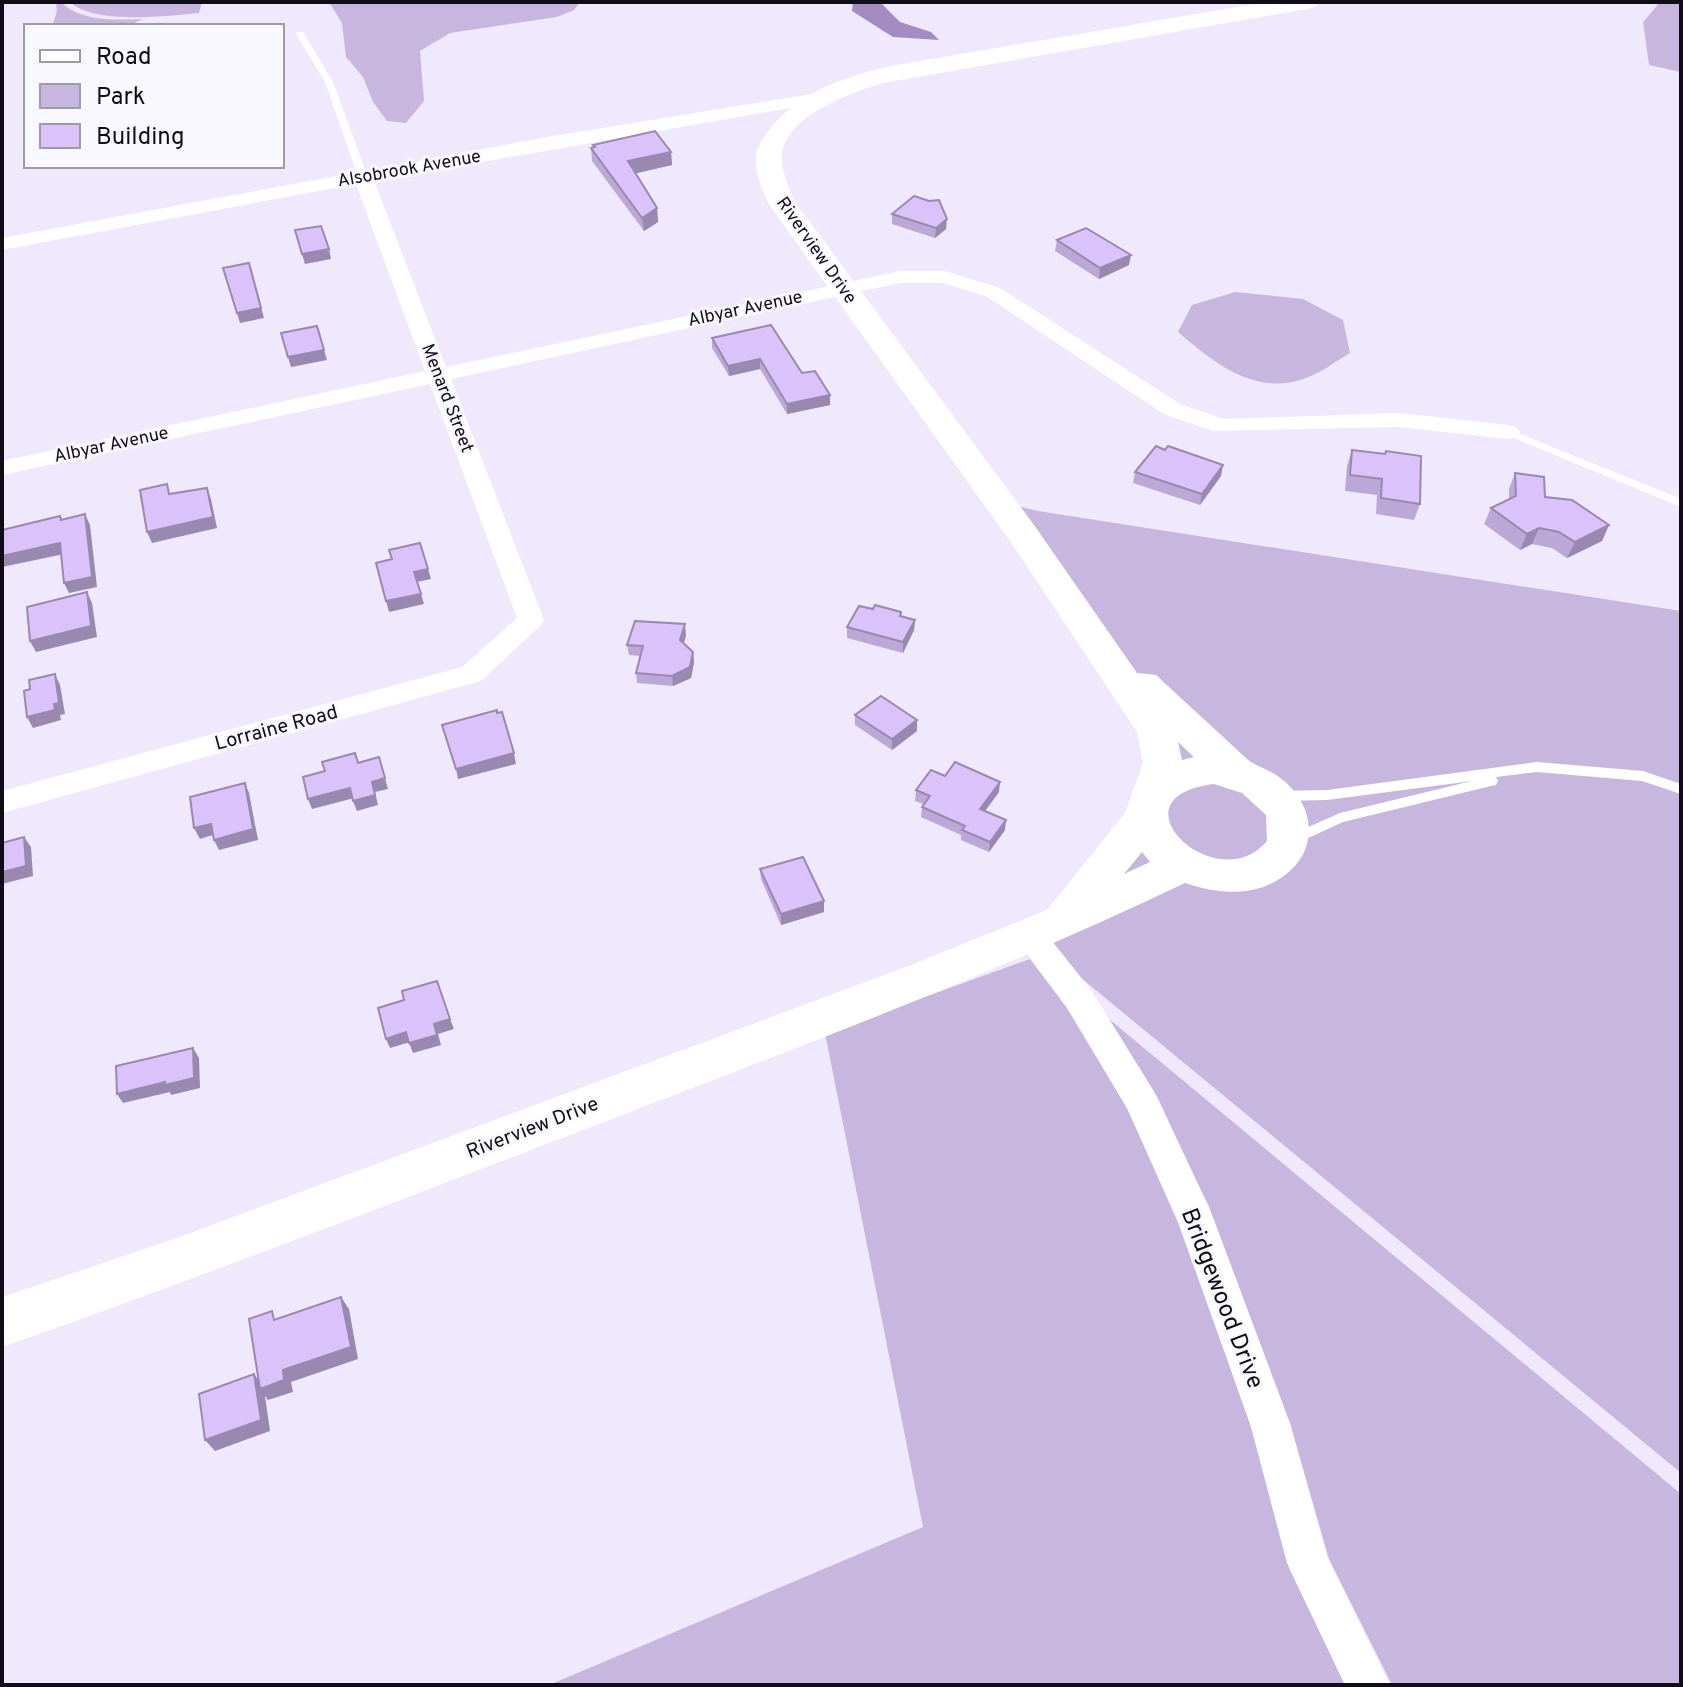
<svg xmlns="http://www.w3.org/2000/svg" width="1683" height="1687" font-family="Overpass,sans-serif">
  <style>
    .green { fill: #c7b7de }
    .water { fill: #a38cc1 }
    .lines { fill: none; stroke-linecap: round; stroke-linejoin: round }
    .lane { fill: #fff; fill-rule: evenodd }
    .street { fill: #fff; fill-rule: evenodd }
    .secondary { fill: #fff; fill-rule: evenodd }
    .wall { fill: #bba8d7 }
    .shaded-wall { fill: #9988af }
    .building { fill: #dac3fa; stroke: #9988af; stroke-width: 2 }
    .labels { text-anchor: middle; stroke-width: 6; stroke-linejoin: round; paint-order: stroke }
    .far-street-label { font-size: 18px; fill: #110d18; stroke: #faf8ff }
    .street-label { font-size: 20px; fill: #110d18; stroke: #faf8ff }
    .near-street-label { font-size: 24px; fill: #110d18; stroke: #faf8ff }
  </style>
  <rect width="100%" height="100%" fill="#f0e8fc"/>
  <g class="green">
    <path d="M56 2H61C81 22 116 20 143 19L128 26 53 24 57 11Z"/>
    <path d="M70 2H202L199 13C167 16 94 25 70 2Z"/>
    <polygon points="329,2 580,2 574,10 557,17 450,33 420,51 424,101 406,123 387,121 373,102 363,77 346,57 342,23"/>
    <polygon points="1660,2 1681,2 1681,72 1649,65 1643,22"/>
    <path d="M1235 292 1303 299 1343 320 1350 353C1336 361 1321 373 1306 378 1256 397 1214 363 1178 332L1192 305Z"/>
    <polygon points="1000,502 1038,511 1681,611 1681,1473 1029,935 1059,924 1163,763"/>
    <polygon points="1030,959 1066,1007 1126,1106 1178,1223 1252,1428 1290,1570 1345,1685 549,1685 923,1527 825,1033"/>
    <polygon points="1109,1019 1681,1494 1681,1685 1392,1685 1329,1559 1290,1423 1213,1217 1158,1098"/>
  </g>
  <polygon class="water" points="853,2 880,2 900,22 931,32 939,40 893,37 852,11"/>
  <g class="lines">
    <g class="lane">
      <polygon points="297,32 303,32 333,82 368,177 366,179 358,177 325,82 296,34"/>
      <polygon points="1508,429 1681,499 1681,507 1504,434 1504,430"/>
      <polygon points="1537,762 1643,771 1681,784 1681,794 1642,781 1537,772 1496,777 1498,781 1496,785 1491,786 1343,822 1293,845 1288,844 1286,840 1288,836 1340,813 1472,781 1327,800 1279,801 1272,796 1279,791 1327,790"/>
    </g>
    <g class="street">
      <polygon points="818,93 824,94 827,98 824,102 374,181 446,367 900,271 945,271 1000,288 1180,404 1223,419 1399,413 1508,425 1516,427 1520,432 1516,437 1508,439 1399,427 1213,431 1164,414 986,296 943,283 900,283 451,379 544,620 540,626 481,681 2,813 2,791 462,667 517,618 430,384 2,475 2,461 425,371 356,184 2,250 2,238 553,136"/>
      <polygon points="1029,922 1040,926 1091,990 1153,1090 1209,1207 1291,1427 1327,1557 1390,1685 1345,1685 1287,1563 1251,1427 1178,1220 1128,1110 1069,1010 1013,935 1018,926"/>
    </g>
    <path class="secondary" d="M1266 2H1319L1315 7 1307 9 883 83C851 93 789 114 782 153 780 170 789 187 795 202L1034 525 1137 673 1156 675C1186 703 1217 731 1247 759 1256 767 1269 769 1279 777 1314 802 1321 848 1285 875 1256 898 1217 894 1185 883 1004 970 817 1040 630 1112 421 1192 213 1273 2 1347V1297L177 1238 911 965 1047 910 1125 813 1143 763 1137 732 1010 541 768 203C762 188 754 172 756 155 757 147 763 139 767 133 797 92 844 77 891 66ZM1178 742 1194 757 1182 760ZM1214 784 1242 793 1266 815 1267 841C1217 901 1106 797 1214 784ZM1142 852 1150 862 1124 874Z"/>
  </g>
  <g class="wall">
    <polygon points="593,145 671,152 672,165 635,173 657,208 658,222 644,231 592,161 591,148 593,147"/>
    <polygon points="929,201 946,229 935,238 892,224 892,214"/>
    <polygon points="1057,240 1129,265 1099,279 1055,251"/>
    <polygon points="712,338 802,373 830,405 787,414 760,369 729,376 712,348"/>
    <polygon points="1352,450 1385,454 1386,451 1420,504 1414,520 1376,514 1377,495 1345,491 1347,466"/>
    <polygon points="1135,472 1221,476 1200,505 1133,483"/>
    <polygon points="1515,473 1545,497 1609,525 1602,541 1567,558 1552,548 1532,544 1520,550 1484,524 1491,508 1509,499 1509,489"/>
    <polygon points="901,616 915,620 914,630 903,653 847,638 847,627"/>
    <polygon points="686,635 684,643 693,652 694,662 691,678 673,686 637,683 636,673 640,656 629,655 627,645"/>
    <polygon points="855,715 917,731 892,750 855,725"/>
    <polygon points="945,776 999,792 985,811 1005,830 989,852 961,840 961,835 921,817 922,807 923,804 915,801 916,790"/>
    <polygon points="760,869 824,912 781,925 761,879"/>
  </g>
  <g class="shaded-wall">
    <polygon points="671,152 672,165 629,175 628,161"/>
    <polygon points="657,208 658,222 644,231 642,218"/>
    <polygon points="947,219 946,229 935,238 936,228"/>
    <polygon points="329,249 331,259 305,264 302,254"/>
    <polygon points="1131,255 1129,265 1099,279 1100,268"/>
    <polygon points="249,263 264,318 240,323 237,313"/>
    <polygon points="324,350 327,360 291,367 288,357"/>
    <polygon points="760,359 760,369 729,376 728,366"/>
    <polygon points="830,395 830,405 787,414 787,404"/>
    <polygon points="1223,465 1221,476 1200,505 1202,494"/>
    <polygon points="207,488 211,499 217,528 152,543 147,532"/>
    <polygon points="85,514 90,525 97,587 69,593 64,583"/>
    <polygon points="1609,525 1602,541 1567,558 1575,542"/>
    <polygon points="1539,528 1532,544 1520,550 1527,534"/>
    <polygon points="60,543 64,554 2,567 2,556"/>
    <polygon points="428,569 431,579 417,582 414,572"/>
    <polygon points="87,592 92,603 97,637 36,652 30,641"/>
    <polygon points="421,594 424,604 389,612 386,601"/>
    <polygon points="915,620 914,630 903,653 903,642"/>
    <polygon points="685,624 686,635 682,650 680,640"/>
    <polygon points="693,652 694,662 691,678 673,686 672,676"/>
    <polygon points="55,674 60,685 65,714 60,715 61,720 33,728 27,717 54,704"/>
    <polygon points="917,720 917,731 892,750 892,739"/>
    <polygon points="514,753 516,764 458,779 456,769"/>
    <polygon points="379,757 388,789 375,792 378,805 357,811 353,801 372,782"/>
    <polygon points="1000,782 999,792 979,819 980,809"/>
    <polygon points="245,783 249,793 258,840 219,850 214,840"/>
    <polygon points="350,788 354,798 312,809 308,799"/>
    <polygon points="1006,820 1005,830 989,852 990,842"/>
    <polygon points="211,824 216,834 200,839 194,828"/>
    <polygon points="24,837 31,847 33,876 2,884 2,872"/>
    <polygon points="824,901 824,912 781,925 781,914"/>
    <polygon points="450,1019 454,1029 438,1034 441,1045 413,1053 409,1043 434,1024"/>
    <polygon points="406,1032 410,1042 390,1048 386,1039"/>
    <polygon points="193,1048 199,1058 200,1088 171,1095 170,1092 123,1103 117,1094 165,1082"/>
    <polygon points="341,1297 349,1309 358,1359 291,1382 293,1392 268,1400 265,1396 270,1431 215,1451 205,1440 254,1374 263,1386 283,1370"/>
  </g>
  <g class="building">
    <polygon points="655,131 671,152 628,161 657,208 642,218 591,148 595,147 593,145"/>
    <polygon points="914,196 929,201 939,200 947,219 936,228 892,214"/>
    <polygon points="321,226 329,249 302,254 295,230"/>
    <polygon points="1086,228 1131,255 1100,268 1057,240"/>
    <polygon points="249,263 261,308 237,313 223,268"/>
    <polygon points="771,325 802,373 815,371 830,395 787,404 760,359 728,366 712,338"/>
    <polygon points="317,326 324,350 288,357 281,333"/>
    <polygon points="1156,446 1165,450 1168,446 1223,465 1202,494 1135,472"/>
    <polygon points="1352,450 1385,454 1386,451 1421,456 1420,504 1381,498 1382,479 1350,475"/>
    <polygon points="1515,473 1544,477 1545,497 1572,500 1609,525 1575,542 1559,532 1539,528 1527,534 1491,508 1516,496"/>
    <polygon points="167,484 169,494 207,488 213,517 147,532 140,490"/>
    <polygon points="85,514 92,577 64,583 60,543 2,556 2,530 60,516 61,520"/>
    <polygon points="420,543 428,569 414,572 421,594 386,601 376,563 392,559 389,550"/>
    <polygon points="87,592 91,626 30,641 27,607"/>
    <polygon points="875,605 901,612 900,616 915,620 903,642 847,627 859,606 873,609"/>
    <polygon points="635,621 685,624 680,640 693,652 690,667 672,676 636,673 643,646 627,645"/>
    <polygon points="55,674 59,703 54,704 55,710 27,717 24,691 30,689 29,680"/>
    <polygon points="881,696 917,720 892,739 855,715"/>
    <polygon points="497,710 497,713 502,712 514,753 456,769 442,725"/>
    <polygon points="355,753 358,763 379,757 385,778 372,782 375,795 353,801 350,788 308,799 303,777 325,771 322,762"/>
    <polygon points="955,762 1000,782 980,809 1006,820 990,842 962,830 965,826 922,807 930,796 916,790 931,770 945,776"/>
    <polygon points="245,783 253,829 214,840 211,824 194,828 190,797"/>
    <polygon points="24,837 26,866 2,872 2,843"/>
    <polygon points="803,857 824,901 781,914 760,869"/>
    <polygon points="437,981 450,1019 434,1024 437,1035 409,1043 406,1032 386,1039 378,1008 404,1000 402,991"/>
    <polygon points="193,1048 194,1078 165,1085 165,1082 117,1094 116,1066"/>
    <polygon points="341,1297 351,1347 283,1370 284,1380 260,1389 249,1319 272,1311 274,1320"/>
    <polygon points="254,1374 261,1420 205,1440 199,1394"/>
  </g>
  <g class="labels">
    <g class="far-street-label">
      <text transform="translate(409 168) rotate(-10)" y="6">Alsobrook Avenue</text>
      <text transform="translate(817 250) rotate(55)" y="6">Riverview Drive</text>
      <text transform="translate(745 308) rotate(-12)" y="6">Albyar Avenue</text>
      <text transform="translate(448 398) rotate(69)" y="6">Menard Street</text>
      <text transform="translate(111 444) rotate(-12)" y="6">Albyar Avenue</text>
    </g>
    <g class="street-label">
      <text transform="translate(276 727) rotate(-15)" y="7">Lorraine Road</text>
      <text transform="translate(532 1127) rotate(-21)" y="7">Riverview Drive</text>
    </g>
    <g class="near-street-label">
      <text transform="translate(1223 1298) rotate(69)" y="8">Bridgewood Drive</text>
    </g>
  </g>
  <rect width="1683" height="1687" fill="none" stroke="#110d18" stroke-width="8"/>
  <rect x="24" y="24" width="260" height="144" fill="#faf8ff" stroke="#9d9aa3" stroke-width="2"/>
  <rect x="40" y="50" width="40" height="12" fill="#ffffff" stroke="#9d9aa3" stroke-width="2"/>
  <text x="96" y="64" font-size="24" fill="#110d18">Road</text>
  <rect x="40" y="84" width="40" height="24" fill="#c7b7de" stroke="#9d9aa3" stroke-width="2"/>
  <text x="96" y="104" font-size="24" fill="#110d18">Park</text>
  <rect x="40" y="124" width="40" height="24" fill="#dac3fa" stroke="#9d9aa3" stroke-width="2"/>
  <text x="96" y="144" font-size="24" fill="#110d18">Building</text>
</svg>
